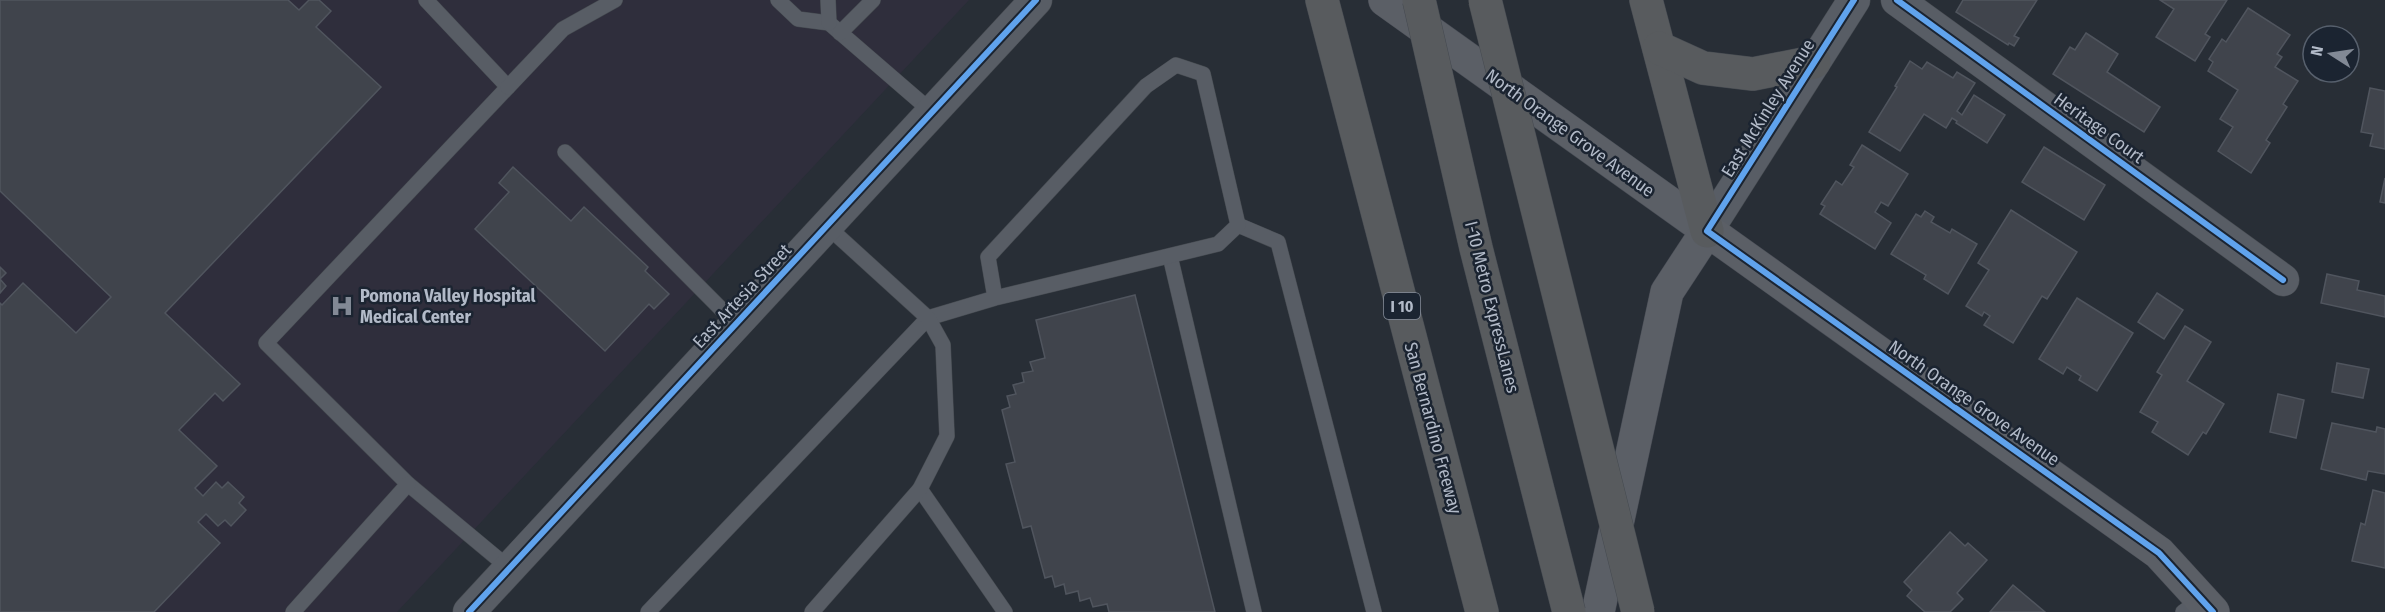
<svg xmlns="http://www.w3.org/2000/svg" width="2385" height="612" font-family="'Fira Sans Condensed',sans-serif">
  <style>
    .medical { fill: #2f2e3c }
    .building { fill: #40444c; stroke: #50555e; stroke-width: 1.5 }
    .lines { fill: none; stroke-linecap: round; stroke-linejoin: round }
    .lane-casing { stroke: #44494f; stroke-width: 16 }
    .street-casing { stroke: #44494f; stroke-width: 33 }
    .primary-casing { stroke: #464a53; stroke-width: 34 }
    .highway-casing { stroke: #454a51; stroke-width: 34 }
    .lane { stroke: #585d65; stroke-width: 15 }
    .street { stroke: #585d65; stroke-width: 32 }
    .primary { stroke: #5b5f66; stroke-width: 33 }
    .highway { stroke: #585b5e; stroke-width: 33 }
    .highway-bridge-casing { stroke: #454a51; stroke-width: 34; stroke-linecap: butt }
    .highway-bridge { stroke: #585b5e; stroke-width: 33 }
    .cycleway-casing { stroke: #1b2431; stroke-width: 10 }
    .cycleway { stroke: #60a3ed; stroke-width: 6 }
    .labels { text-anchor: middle; stroke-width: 5; stroke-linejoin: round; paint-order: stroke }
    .shield { fill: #1b2431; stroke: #858d9b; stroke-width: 1.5 }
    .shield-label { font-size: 16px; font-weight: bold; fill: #b2bac8 }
    .street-label { font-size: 18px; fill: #b2bac8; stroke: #1b2431 }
    .poi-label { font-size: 18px; font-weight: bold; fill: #b2bac8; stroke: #1b2431; text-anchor: start }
  </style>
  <rect width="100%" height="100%" fill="#282e36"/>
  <polygon class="medical" points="0,0 969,0 397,612 0,612"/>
  <g class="building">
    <polygon points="0,0 288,0 299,10 309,0 319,0 331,11 316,27 381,87 165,313 240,384 223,401 215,393 179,430 217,466 195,488 203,496 216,482 222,488 228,482 244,497 239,503 246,510 231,526 225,520 218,526 206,514 198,522 220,543 154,612 0,612 0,303 2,305 23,283 76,333 111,297 0,191"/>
    <polygon points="1963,0 2037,0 2014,36 2019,38 2014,46 2009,43 2008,45 1956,12"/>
    <polygon points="2160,0 2227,0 2205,34 2210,37 2195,61 2156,37 2174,9"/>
    <polygon points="2248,8 2290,35 2277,54 2282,57 2275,67 2298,81 2283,104 2287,107 2266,140 2270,143 2251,173 2218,151 2233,127 2220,119 2238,90 2208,71 2213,62 2209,59 2222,39 2226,42"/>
    <polygon points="2086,33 2118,54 2107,72 2160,107 2144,132 2053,74 2070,47 2075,50"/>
    <polygon points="1910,61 1922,69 1927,62 1953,78 1957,72 1975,83 1957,111 1962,115 1974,95 2005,115 1987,143 1956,123 1957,121 1952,118 1946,128 1924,114 1900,151 1869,132 1897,87 1895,86"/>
    <polygon points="2370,88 2385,91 2385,149 2370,146 2373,134 2361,132"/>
    <polygon points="1862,145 1908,174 1888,206 1881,202 1875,212 1891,223 1875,249 1820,214 1825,206 1821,204 1836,181 1842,185 1854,167 1850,165"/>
    <polygon points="2044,147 2105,185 2084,220 2022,182"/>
    <polygon points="513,167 571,221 584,207 648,267 645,271 669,294 654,309 649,304 605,351 475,229 509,192 499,183"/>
    <polygon points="2385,178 2385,203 2380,202"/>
    <polygon points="2011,210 2077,252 2047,299 2042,296 2013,343 1984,325 1990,316 1984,312 1982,316 1966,306 1989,270 1978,263"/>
    <polygon points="1925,211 1934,217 1931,222 1950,233 1952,229 1977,244 1948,294 1924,279 1926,275 1891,254 1916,214 1921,217"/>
    <polygon points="0,267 6,273 0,279 6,286 0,293"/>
    <polygon points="2327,274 2359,281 2357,290 2385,296 2385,317 2321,303"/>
    <polygon points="2157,293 2183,310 2164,339 2138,322"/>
    <polygon points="1135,295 1215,612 1109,612 1107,604 1093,607 1090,598 1080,601 1078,591 1066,594 1064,584 1055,587 1052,576 1045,578 1031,526 1023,528 1006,464 1015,462 1002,410 1010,407 1007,396 1016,394 1013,385 1024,382 1022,373 1033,371 1030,362 1045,358 1036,320"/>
    <polygon points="2077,298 2133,333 2097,391 2079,380 2081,376 2067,367 2063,374 2039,359"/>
    <polygon points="2185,326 2211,342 2187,381 2224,404 2206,434 2203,432 2188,455 2152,432 2158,422 2140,412 2162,375 2157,372"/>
    <polygon points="2337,363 2369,369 2363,398 2332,392"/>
    <polygon points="2278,394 2304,400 2296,438 2270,432"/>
    <polygon points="2332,423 2376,432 2377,427 2385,429 2385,474 2368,471 2366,480 2321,469"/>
    <polygon points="2373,490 2385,493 2385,568 2352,561 2361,523 2365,525"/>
    <polygon points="1950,532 1965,546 1968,543 1987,560 1957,593 1963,599 1950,612 1925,612 1907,596 1912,590 1904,582"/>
    <polygon points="2013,585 2045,612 1990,612"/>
  </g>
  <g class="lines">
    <g class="lane-casing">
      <g id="lane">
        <polyline points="426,0 508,87 266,343 408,484 509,568"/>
        <polyline points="778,0 798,19 829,23 932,112"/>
        <polyline points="828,0 829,23"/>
        <polyline points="840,33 873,0"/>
        <polyline points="508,87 563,29 615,0"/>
        <polyline points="565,152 736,324"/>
        <polyline points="1238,225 1278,242 1374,612"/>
        <polyline points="1170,256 1254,612"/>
        <polyline points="920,489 1005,612"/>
        <polyline points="293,612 408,484"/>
        <polyline points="648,612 928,318 995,298 1218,244 1238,225 1203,74 1176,65 1146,86 988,257 995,298"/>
        <polyline points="812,612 920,489 947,436 943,345 928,318 827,226"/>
        <polyline points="2183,612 2203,598"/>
      </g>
    </g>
    <g class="street-casing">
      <g id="street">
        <polyline points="1897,0 2283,280"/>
        <polyline points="1707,231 1854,0"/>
        <polyline points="469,612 1036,0"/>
      </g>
    </g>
    <g class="primary-casing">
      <g id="primary">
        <polyline points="1385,0 2159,553 2213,612"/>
        <polyline points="1598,612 1667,292 1707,231"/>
      </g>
    </g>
    <g class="highway-casing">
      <g id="highway">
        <polyline points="1322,0 1482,612"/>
        <polyline points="1646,0 1707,231"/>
        <polyline points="1659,48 1703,68 1753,74 1814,62"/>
      </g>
    </g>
    <use href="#lane" class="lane"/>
    <use href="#street" class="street"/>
    <use href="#primary" class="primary"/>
    <use href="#highway" class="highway"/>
    <g class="highway-bridge-casing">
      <g id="highway-bridge">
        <polyline points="1419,0 1476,248 1569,612"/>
        <polyline points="1485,0 1638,612"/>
      </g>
    </g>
    <use href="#highway-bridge" class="highway-bridge"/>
    <g class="cycleway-casing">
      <g id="cycleway">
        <polyline points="1854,0 1707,231 2159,553 2213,612"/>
        <polyline points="1897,0 2283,280"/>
        <polyline points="469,612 1036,0"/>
      </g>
    </g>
    <use href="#cycleway" class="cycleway"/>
  </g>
  <defs>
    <g id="hospital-bare" transform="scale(1.8)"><path d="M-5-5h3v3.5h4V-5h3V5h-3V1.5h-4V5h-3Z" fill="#828995" stroke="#1b2431" stroke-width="2.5" paint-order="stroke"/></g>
  </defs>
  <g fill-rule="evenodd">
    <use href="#hospital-bare" x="342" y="306"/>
  </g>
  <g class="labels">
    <rect class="shield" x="1384" y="293" width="36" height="26" rx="4.5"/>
    <g class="shield-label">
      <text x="1402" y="312">I 10</text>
    </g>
    <g class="street-label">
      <text transform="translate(1768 108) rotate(-58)" y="6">East McKinley Avenue</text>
      <text transform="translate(2099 128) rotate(36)" y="6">Heritage Court</text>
      <text transform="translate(1570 133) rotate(36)" y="6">North Orange Grove Avenue</text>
      <text transform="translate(742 296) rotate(-47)" y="6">East Artesia Street</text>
      <text transform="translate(1492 307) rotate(76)" y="6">I-10 Metro ExpressLanes</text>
      <text transform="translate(1974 403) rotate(35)" y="6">North Orange Grove Avenue</text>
      <text transform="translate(1433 428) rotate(75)" y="6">San Bernardino Freeway</text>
    </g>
    <g class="poi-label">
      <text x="360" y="302">Pomona Valley Hospital<tspan x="360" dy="21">Medical Center</tspan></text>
    </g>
  </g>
  <g transform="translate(2331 54) rotate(282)"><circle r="28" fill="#1b2431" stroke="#57606d" stroke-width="1.5"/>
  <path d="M0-4.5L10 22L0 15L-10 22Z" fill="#828995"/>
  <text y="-9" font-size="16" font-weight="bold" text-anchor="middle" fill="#b2bac8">N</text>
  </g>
</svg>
